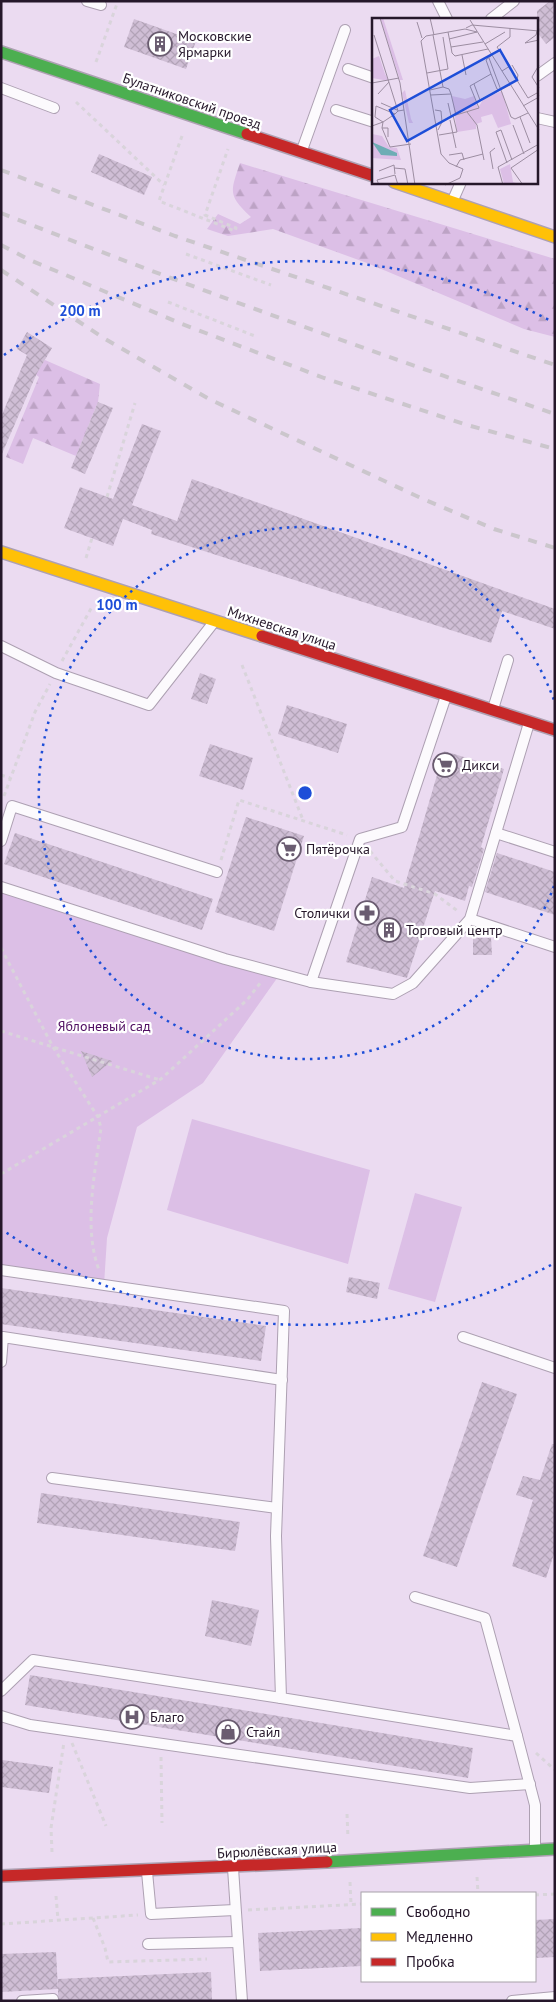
<svg xmlns="http://www.w3.org/2000/svg" width="556" height="2002" font-family="'PT Sans',sans-serif">
  <style>
    .forest { fill: url(#forest-firs) }
    .park { fill: #dcbfe6 }
    .building { fill: url(#building-cross-hatch) }
    .lines { fill: none; stroke-linecap: round; stroke-linejoin: round }
    .lane-casing { stroke: #ada0b2; stroke-width: 12 }
    .fast-casing { stroke: #ada0b2; stroke-width: 14 }
    .slow-casing { stroke: #ada0b2; stroke-width: 14 }
    .jam-casing { stroke: #ada0b2; stroke-width: 14 }
    .path { stroke: #d9d4db; stroke-width: 3; stroke-dasharray: 4 4; stroke-linecap: butt }
    .lane { stroke: #fcfafd; stroke-width: 10 }
    .fast { stroke: #4caf50; stroke-width: 11 }
    .slow { stroke: #ffc107; stroke-width: 11 }
    .jam { stroke: #c62828; stroke-width: 11 }
    .rail { stroke: #cbc6cc; stroke-width: 4; stroke-dasharray: 9 9; stroke-linecap: butt }
    .ring { fill: none; stroke: #1d4ed8; stroke-width: 2.5; stroke-dasharray: 2.5 5 }
    .labels { text-anchor: middle; stroke-width: 4.5; stroke-linejoin: round; paint-order: stroke }
    .poi-label { font-size: 14px; fill: #25172a; stroke: #fff; text-anchor: start }
    .street-label { font-size: 14px; fill: #25172a; stroke: #fff }
    .park-label { font-size: 14px; fill: #500f62; stroke: #fff }
    .inset-road { fill: none; stroke: #9c8da1; stroke-width: 1 }
    .view { fill: #1d4ed8; fill-opacity: 0.15; stroke: #1d4ed8; stroke-width: 2.5 }
    .inset-edge { fill: none; stroke: #25172a; stroke-width: 2.5 }
    .centre { fill: #1d4ed8; stroke: #fff; stroke-width: 2.5 }
    .ring-label { font-size: 15px; text-anchor: middle; font-weight: bold; fill: #1d4ed8; stroke: #fff; stroke-width: 4.5; stroke-linejoin: round; paint-order: stroke }
  </style>
  <defs>
    <pattern id="forest-firs" width="22" height="20" patternUnits="userSpaceOnUse" patternTransform="scale(1.25)"><rect width="22" height="20" fill="#dcbfe6"/><path d="M5 1l3.5 6h-7zM16 11l3.5 6h-7z" fill="#bda3c5"/></pattern>
    <pattern id="building-cross-hatch" width="8" height="8" patternUnits="userSpaceOnUse" patternTransform="scale(1.25)"><rect width="8" height="8" fill="#cfbed5"/><path d="M0 0l8 8M0 8l8-8" fill="none" stroke="#b2a3b7"/></pattern>
  </defs>
  <rect width="100%" height="100%" fill="#ebdbf1"/>
  <g class="forest">
    <path d="M240 163 555 259V337L524 329 367 263 273 229 228 236 207 229 218 214 240 224 251 217C228 195 230 193 240 163Z"/>
    <polygon points="45,360 100,384 98,402 76,456 33,438 23,464 6,457 39,377 31,371"/>
  </g>
  <g class="park">
    <polygon points="1,887 280,974 203,1083 137,1127 107,1238 104,1285 1,1270"/>
    <polygon points="192,1119 370,1170 348,1264 167,1210"/>
    <polygon points="415,1193 462,1207 435,1302 388,1289"/>
  </g>
  <g class="building">
    <polygon points="550,1 555,1 555,37 546,44 537,32 537,11"/>
    <polygon points="134,19 196,41 186,69 124,47"/>
    <polygon points="99,154 152,177 144,195 91,172"/>
    <polygon points="27,332 52,348 37,373 1,456 1,417 27,355 17,349"/>
    <polygon points="98,402 113,408 85,474 71,468"/>
    <polygon points="142,424 161,431 132,505 177,521 192,479 555,609 555,629 502,611 491,643 151,534 152,530 123,519 113,546 64,528 80,487 113,499"/>
    <polygon points="200,673 216,679 207,704 191,699"/>
    <polygon points="287,705 347,724 338,753 278,734"/>
    <polygon points="210,744 253,758 243,790 199,776"/>
    <polygon points="444,751 504,769 481,847 484,849 472,887 469,886 465,901 435,891 407,978 346,962 372,877 404,888"/>
    <polygon points="246,817 304,836 274,931 215,912"/>
    <polygon points="15,833 213,899 202,930 4,864"/>
    <polygon points="497,853 555,872 555,915 485,892"/>
    <polygon points="473,938 491,938 492,955 473,955"/>
    <polygon points="81,1051 112,1061 92,1077"/>
    <polygon points="349,1277 380,1283 377,1299 346,1292"/>
    <polygon points="1,1288 266,1326 261,1361 1,1324"/>
    <polygon points="482,1382 517,1394 457,1567 423,1556"/>
    <polygon points="552,1444 555,1444 555,1551 546,1578 512,1566 533,1500 516,1495 523,1476 540,1480"/>
    <polygon points="41,1493 240,1522 235,1551 37,1523"/>
    <polygon points="212,1600 259,1610 251,1646 205,1636"/>
    <polygon points="30,1675 473,1748 468,1778 25,1705"/>
    <polygon points="2,1760 53,1767 49,1793 1,1787"/>
    <polygon points="555,1919 555,1957 535,1958 535,1920"/>
    <polygon points="362,1928 362,1966 260,1971 258,1933"/>
    <polygon points="56,1952 58,1989 1,1992 1,1954"/>
    <polygon points="211,1972 212,2001 59,2001 58,1995 58,1979"/>
  </g>
  <g class="lines">
    <g class="lane-casing">
      <g id="lane">
        <polyline points="87,1 101,5"/>
        <polyline points="438,1 447,19"/>
        <polyline points="491,19 514,1"/>
        <polyline points="348,69 374,78"/>
        <polyline points="537,76 555,63"/>
        <polyline points="1,88 54,108"/>
        <polyline points="336,110 374,122"/>
        <polyline points="537,118 555,122"/>
        <polyline points="302,150 345,30"/>
        <polyline points="453,200 461,182"/>
        <polyline points="1,646 56,673 149,705 214,622"/>
        <polyline points="493,709 508,660"/>
        <polyline points="496,833 555,852"/>
        <polyline points="1,841 12,806 217,872"/>
        <polyline points="1,887 225,959 311,982 360,839 402,827 446,696"/>
        <polyline points="470,919 555,947"/>
        <polyline points="311,982 393,994 413,983 470,919 529,723"/>
        <polyline points="1,1270 284,1311 276,1536 281,1698 517,1736 535,1805 535,1850"/>
        <polyline points="463,1337 555,1368"/>
        <polyline points="1,1362 3,1337 282,1380"/>
        <polyline points="52,1478 277,1508"/>
        <polyline points="415,1597 485,1618 517,1736"/>
        <polyline points="1,1691 33,1660 281,1698"/>
        <polyline points="1,1716 30,1725 470,1788 530,1784"/>
        <polyline points="233,1868 242,2001"/>
        <polyline points="147,1872 151,1914 235,1910"/>
        <polyline points="148,1944 238,1942"/>
        <polyline points="22,2001 53,1999"/>
        <polyline points="512,2001 555,1997"/>
      </g>
    </g>
    <g class="fast-casing">
      <g id="fast">
        <polyline points="1,52 247,134"/>
        <polyline points="327,1862 555,1849"/>
      </g>
    </g>
    <g class="slow-casing">
      <g id="slow">
        <polyline points="394,182 555,237"/>
        <polyline points="1,552 262,636"/>
      </g>
    </g>
    <g class="jam-casing">
      <g id="jam">
        <polyline points="247,134 374,176"/>
        <polyline points="262,636 555,730"/>
        <polyline points="1,1876 327,1862"/>
      </g>
    </g>
    <g class="path">
      <polyline points="96,62 118,1"/>
      <polyline points="76,102 164,185"/>
      <polyline points="182,136 159,201 235,231 236,228 205,215 228,149"/>
      <polyline points="186,254 271,285"/>
      <polyline points="168,302 255,336"/>
      <polyline points="107,497 135,403"/>
      <polyline points="86,558 92,538"/>
      <polyline points="62,661 93,605"/>
      <polyline points="242,665 303,820"/>
      <polyline points="1,775 10,778"/>
      <polyline points="4,796 35,712 50,684"/>
      <polyline points="370,851 395,881 435,894 459,912"/>
      <polyline points="221,860 239,800 347,835"/>
      <path d="M1 948 53 1047 98 1117 101 1128C95 1173 83 1227 99 1270"/>
      <polyline points="1,1031 160,1080"/>
      <polyline points="1,1174 161,1079 247,1000 261,982"/>
      <polyline points="72,1743 106,1826"/>
      <polyline points="536,1753 555,1770"/>
      <polyline points="161,1757 162,1823"/>
      <polyline points="347,1814 348,1838"/>
      <polyline points="52,1852 51,1828 64,1742"/>
      <polyline points="477,1877 478,1893"/>
      <polyline points="350,1882 351,1904"/>
      <polyline points="535,1895 555,1894"/>
      <polyline points="56,1896 58,1920"/>
      <polyline points="248,1910 362,1904"/>
      <polyline points="93,1918 105,1948 108,1962 207,1959"/>
      <polyline points="1,1924 138,1915"/>
    </g>
    <use href="#lane" class="lane"/>
    <use href="#fast" class="fast"/>
    <use href="#slow" class="slow"/>
    <use href="#jam" class="jam"/>
    <g class="rail">
      <polyline points="1,170 175,236 555,365"/>
      <path d="M1 213C184 285 369 351 555 414"/>
      <polyline points="1,245 30,260 182,324 324,378 467,425 555,449"/>
      <polyline points="1,270 105,339 209,399 423,499 494,529 555,548"/>
    </g>
  </g>
  <g class="ring">
    <path d="M554 886A266 266 0 1 1 554 700"/>
    <path d="M551 1265A532 532 0 0 1 4 1231M4 355A532 532 0 0 1 551 321"/>
  </g>
  <defs>
    <g id="building-ring" transform="scale(1.25)"><circle r="9.5" fill="#fff" stroke="#6a5c70" stroke-width="1.5"/><path d="M-4-6H4V6H1V3H-1V6H-4ZM-2.5-4.3h1.7v1.8h-1.7ZM.8-4.3h1.7v1.8H.8ZM-2.5-1h1.7V.8h-1.7ZM.8-1h1.7V.8H.8Z" fill="#6a5c70"/></g>
    <g id="supermarket-ring" transform="scale(1.25)"><circle r="9.5" fill="#fff" stroke="#6a5c70" stroke-width="1.5"/><path d="M-6-5.5h2.5l.6 2H6L4.5 2H-2.5L-4.4-4H-6ZM-1.5 3.2a1.3 1.3 0 1 0 .1 0ZM3 3.2a1.3 1.3 0 1 0 .1 0Z" fill="#6a5c70"/></g>
    <g id="pharmacy-ring" transform="scale(1.25)"><circle r="9.5" fill="#fff" stroke="#6a5c70" stroke-width="1.5"/><path d="M-2-6h4v4h4v4h-4v4h-4v-4h-4v-4h4Z" fill="#6a5c70"/></g>
    <g id="hospital-ring" transform="scale(1.25)"><circle r="9.5" fill="#fff" stroke="#6a5c70" stroke-width="1.5"/><path d="M-5-5h3v3.5h4V-5h3V5h-3V1.5h-4V5h-3Z" fill="#6a5c70"/></g>
    <g id="shop-ring" transform="scale(1.25)"><circle r="9.5" fill="#fff" stroke="#6a5c70" stroke-width="1.5"/><path d="M-5-2.5h2.3a2.7 3.5 0 0 1 5.4 0H5L5.5 6h-11ZM-1.5-2.5h3a1.5 2.3 0 0 0-3 0Z" fill="#6a5c70"/></g>
  </defs>
  <g fill-rule="evenodd">
    <use href="#building-ring" x="160" y="44"/>
    <use href="#supermarket-ring" x="445" y="765"/>
    <use href="#supermarket-ring" x="289" y="849"/>
    <use href="#pharmacy-ring" x="367" y="913"/>
    <use href="#building-ring" x="389" y="930"/>
    <use href="#hospital-ring" x="132" y="1717"/>
    <use href="#shop-ring" x="228" y="1732"/>
  </g>
  <g class="labels">
    <g class="poi-label">
      <text x="178" y="41">Московские<tspan x="178" dy="16">Ярмарки</tspan></text>
      <text x="462" y="770">Дикси</text>
      <text x="306" y="854">Пятёрочка</text>
      <text x="350" y="918" text-anchor="end">Столички</text>
      <text x="406" y="935">Торговый центр</text>
      <text x="150" y="1722">Благо</text>
      <text x="246" y="1737">Стайл</text>
    </g>
    <g class="street-label">
      <text transform="translate(192 101) rotate(19)" y="5">Булатниковский проезд</text>
      <text transform="translate(282 628) rotate(18)" y="5">Михневская улица</text>
      <text transform="translate(277 1850) rotate(-3)" y="5">Бирюлёвская улица</text>
    </g>
    <g class="park-label">
      <text x="104" y="1031">Яблоневый сад</text>
    </g>
  </g>
  <g transform="translate(372 18)">
    <rect width="166" height="166" fill="#ebdbf1"/>
    <path d="M8 0H11L31 62H28ZM33 72 39 101 41 105H37L30 75Z" fill="#dcbfe6"/>
    <path d="M7 38 13 56 17 63 0 60V41ZM130 73 139 106 126 110 120 96 109 99 110 104 104 106V111L85 114 80 78 93 81 102 78 106 90 112 80ZM0 116 10 118 17 129 25 130 29 142 0 140ZM138 146 141 164 147 166H132L128 151Z" fill="#dcbfe6"/>
    <path d="M0 124 25 135V138L9 137Z" fill="#6eadb5"/>
    <path class="inset-road" d="M8 0 28 65 43 167M58 0 62 17M98 2 167 112M45 4 50 20M94 10 100 7 167 13M165 13 164 17 153 25 167 22M76 14 79 29M2 17 26 93 32 92M61 17 71 69M77 21 105 14M111 24 79 29 80 35 83 38 116 31M113 26 133 14M90 37 94 57M117 40 139 99 143 101 156 95M140 47 146 57 145 62M167 47 160 59 167 70M130 53 138 48 125 29 138 19V10M55 55 76 51 71 19M119 56 125 71 128 72M143 59 156 80 165 75 167 78M0 65 27 60M102 66 108 82 138 67M58 72 71 69 77 71 79 76M6 76 17 64M59 77 79 76 84 97 79 98 76 85M9 85 25 92M151 88 167 79M63 92 69 93 70 104 66 112M95 94 105 107 112 142M23 96 11 104 3 99 4 88 23 96 26 93M84 97 107 90 98 68 119 56 114 42 120 37M148 99 158 125M78 102 84 130M141 107 152 136M0 108 11 104 10 110H16V119M10 110 18 129 39 126M67 117 85 114 81 97M77 137 90 135 92 142M135 145 124 114 129 112 140 142M84 149 88 142 111 136M22 150 33 151 36 167M121 151 118 134 123 130M7 153 22 147 23 156M7 167 5 162 23 157 26 167M73 167 88 160 91 151 77 145 69 136 49 23 54 18 93 11 105 14M131 167 126 149 167 126M151 167 139 150 167 131"/>
    <path class="view" d="M128 32 145 62 35 123 18 92Z"/>
    <rect width="166" height="166" class="inset-edge"/>
  </g>
  <circle cx="305" cy="793" r="8" class="centre"/>
  <g class="ring-label">
    <text x="80" y="316">200 m</text>
    <text x="117" y="610">100 m</text>
  </g>
  <rect width="556" height="2002" fill="none" stroke="#25172a" stroke-width="5"/>
  <rect x="361" y="1892" width="175" height="90" fill="#ffffff" stroke="#a8a2aa"/>
  <rect x="371" y="1908" width="25" height="8" fill="#4caf50" stroke="#a8a2aa"/>
  <text x="406" y="1917" font-size="15" fill="#25172a">Свободно</text>
  <rect x="371" y="1933" width="25" height="8" fill="#ffc107" stroke="#a8a2aa"/>
  <text x="406" y="1942" font-size="15" fill="#25172a">Медленно</text>
  <rect x="371" y="1958" width="25" height="8" fill="#c62828" stroke="#a8a2aa"/>
  <text x="406" y="1967" font-size="15" fill="#25172a">Пробка</text>
</svg>
